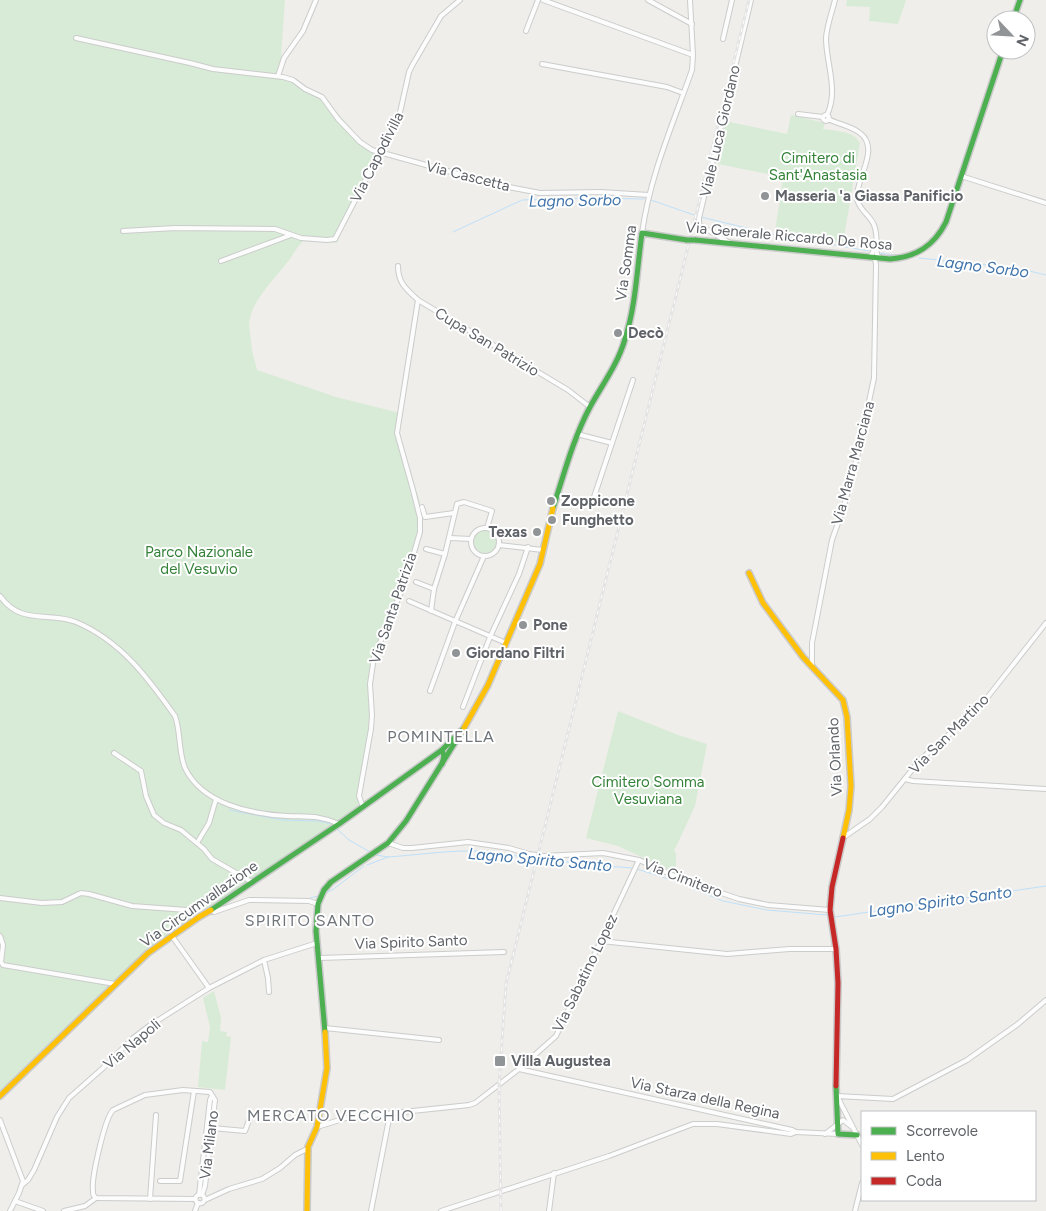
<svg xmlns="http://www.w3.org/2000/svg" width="1046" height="1211" font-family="Figtree,sans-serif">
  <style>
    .green { fill: #d8ebd6 }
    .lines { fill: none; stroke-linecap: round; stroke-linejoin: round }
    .stream { stroke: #bfe0f9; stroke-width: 1 }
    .street-casing { stroke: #cbcccc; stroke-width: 6 }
    .fast-casing { stroke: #cacacb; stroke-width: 8 }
    .slow-casing { stroke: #cacacb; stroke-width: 8 }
    .jam-casing { stroke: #cacacb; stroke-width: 8 }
    .street { stroke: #fdfcfc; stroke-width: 4 }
    .fast { stroke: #4caf50; stroke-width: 5 }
    .slow { stroke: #ffc107; stroke-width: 5 }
    .jam { stroke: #c62828; stroke-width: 5 }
    .rail-casing { stroke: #e4e4e4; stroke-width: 3 }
    .rail { stroke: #fff; stroke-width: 1; stroke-dasharray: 4; stroke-linecap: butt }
    .fast-bridge-casing { stroke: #cacacb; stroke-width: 8; stroke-linecap: butt }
    .slow-bridge-casing { stroke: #cacacb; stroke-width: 8; stroke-linecap: butt }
    .fast-bridge { stroke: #4caf50; stroke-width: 5 }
    .slow-bridge { stroke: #ffc107; stroke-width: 5 }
    .poi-dot { fill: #919496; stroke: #fff; stroke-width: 2 }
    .labels { text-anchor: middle; stroke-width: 4; stroke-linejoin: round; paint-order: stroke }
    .street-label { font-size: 15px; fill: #5f6368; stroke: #fff }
    .park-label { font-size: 15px; fill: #348238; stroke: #fff }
    .poi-label { font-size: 15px; font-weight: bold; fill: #5f6368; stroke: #fff; text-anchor: start }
    .water-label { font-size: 16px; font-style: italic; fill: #4174aa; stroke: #fff }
    .neighbourhood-label { font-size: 16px; letter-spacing: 1px; fill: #70757a; stroke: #fff }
  </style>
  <rect width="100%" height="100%" fill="#efeeea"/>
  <g class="green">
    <path d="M0 0H285L280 71 281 74 288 77 328 102 360 139 379 154 345 221 337 243 304 241C297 246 294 254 289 260 276 278 251 300 249 324L252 350 257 370 336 397 400 413 398 434 420 502V535L407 582 381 640 373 666 371 696 374 720 356 815 145 958 0 1098Z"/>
    <polygon points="847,0 906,0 898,24 869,21 870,7 846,6"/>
    <path d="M791 115 825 123 823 129C835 131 855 131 860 143L843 243 775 231 783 179 773 175 718 164 725 121 787 134Z"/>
    <circle cx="485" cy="542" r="12"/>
    <polygon points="618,711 678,735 707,744 695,806 674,851 676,853 676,873 618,846 586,838"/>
    <polygon points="214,991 221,1018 220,1031 227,1032 226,1036 231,1037 225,1090 198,1087 202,1041 208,1042 210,1027 203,998"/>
  </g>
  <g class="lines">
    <g class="stream">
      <polyline points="651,200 694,215"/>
      <polyline points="701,217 771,234 869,251"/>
      <polyline points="453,232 522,200 583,198 644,199"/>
      <polyline points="879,253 901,256"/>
      <polyline points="919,258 1017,268 1046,275"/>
      <polyline points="229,810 282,820 317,821 333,824"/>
      <polyline points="337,829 349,840 370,852"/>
      <path d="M376 855 388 857C418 855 450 850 480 851 497 851 513 856 529 858 564 861 598 866 632 868"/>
      <polyline points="367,865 388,857"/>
      <polyline points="637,869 675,881 723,901 767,910 827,915"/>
      <polyline points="326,893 332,890 364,866"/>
      <polyline points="310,898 318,896"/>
      <polyline points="835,917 1046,886"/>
    </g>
    <g class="street-casing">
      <g id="street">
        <polyline points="543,0 693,55"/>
        <polyline points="648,0 692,24"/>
        <polyline points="526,31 538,0"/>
        <polyline points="76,38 190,63 213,69 283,77 293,80 305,89 322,97 338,119 360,142 372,150 498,185 540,193 600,192 649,195"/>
        <polyline points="723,39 732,0"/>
        <polyline points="542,64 667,87 683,93"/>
        <polyline points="278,76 284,58 303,31 316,0"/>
        <polyline points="798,114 823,117"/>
        <path d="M827 115C839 90 826 64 826 38 827 25 832 12 835 0"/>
        <circle cx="826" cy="118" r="3"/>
        <path d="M828 119C838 124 851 126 860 133 881 149 855 179 857 199 859 210 870 215 874 225 878 234 876 245 877 255L879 257"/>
        <polyline points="961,176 1046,203"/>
        <polyline points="123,231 175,228 275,229 301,238 327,240 335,239 365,181 378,152 399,117 409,72 413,64 441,16 460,0"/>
        <path d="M642 233C650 175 673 124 692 70L693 55 690 0"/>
        <polyline points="730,243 701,226 699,224 699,218 751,0"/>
        <polyline points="869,257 872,254 876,244"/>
        <polyline points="221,261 291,235"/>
        <path d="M398 266C398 283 406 289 418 300L568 390 590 407"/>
        <polyline points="577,434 612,443"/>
        <polyline points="592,503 633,380"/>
        <polyline points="422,507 425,517 454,513"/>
        <circle cx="485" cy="542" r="14"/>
        <polyline points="450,538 471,539"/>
        <polyline points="499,545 543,550"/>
        <polyline points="426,549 445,554"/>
        <polyline points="416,582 434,589"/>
        <path d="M0 596C21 626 49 611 76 622 121 641 148 678 175 716 181 732 178 751 185 768 202 804 251 814 287 816 307 817 320 815 339 824"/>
        <polyline points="409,601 506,643"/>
        <polyline points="431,611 434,589 445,554 457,504 464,502 492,511 487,528"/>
        <polyline points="812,665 812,643 832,540 844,506 857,457 874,378 876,265 875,258"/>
        <polyline points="430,691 455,622 484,556"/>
        <polyline points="463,707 490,637 519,574 528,547"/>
        <polyline points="114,753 141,771 146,796 154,815 164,823 181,830 204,849 212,859 252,882"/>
        <polyline points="905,779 913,781 1046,789"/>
        <polyline points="363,807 359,796 371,729 372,715 370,684 374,657 406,580 420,532 420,518 413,490 397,433 418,300"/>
        <polyline points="844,837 870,819 882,807 920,760 979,708 1046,623"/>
        <polyline points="197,843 209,823 216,799"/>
        <polyline points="388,843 403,848 412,848 468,842 509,848 529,854 544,856 603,853 639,860 686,881 739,899 768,905 830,910"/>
        <polyline points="0,898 42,903 62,902 81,893 89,894 132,906 214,912 249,900 309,901 318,904"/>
        <polyline points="0,936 3,945 1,962 3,965 115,984"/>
        <polyline points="172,936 209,988"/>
        <polyline points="601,941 727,954 789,949 836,949"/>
        <polyline points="319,958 504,952"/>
        <polyline points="264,960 268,978 269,992"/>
        <polyline points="325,1028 439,1040"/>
        <polyline points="519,1069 792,1130 796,1132 838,1134"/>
        <polyline points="0,1120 23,1181 19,1193 10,1211"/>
        <polyline points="317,1127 346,1118 469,1105 475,1103 519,1069 556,1036 639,860"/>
        <polyline points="212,1128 245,1131 251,1115"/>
        <polyline points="825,1134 843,1120 852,1127"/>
        <polyline points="862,1145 837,1096 893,1099 967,1060 1018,1024 1046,1000"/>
        <polyline points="160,1181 180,1181 194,1091"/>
        <polyline points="22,1185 28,1180 34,1170 57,1117 69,1098 103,1068 132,1039 149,1026 209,988 264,960 317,943"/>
        <circle cx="200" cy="1199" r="4.5"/>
        <polyline points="199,1195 210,1100 212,1096"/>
        <polyline points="150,1199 156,1115"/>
        <path d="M195 1199 96 1198C93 1195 93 1195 93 1191 91 1178 105 1118 113 1110L145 1095 183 1090 210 1092 215 1100 205 1186 202 1195"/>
        <polyline points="205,1200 229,1189 262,1179 280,1168 295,1155 307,1149"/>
        <polyline points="15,1201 43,1211"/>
        <polyline points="64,1211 85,1206 96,1198"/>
        <polyline points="195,1211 198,1203"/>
        <polyline points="371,1211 390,1114"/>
        <polyline points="441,1211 609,1156 693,1124 717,1124 791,1134 796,1132"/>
        <polyline points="549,1211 554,1173"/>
        <polyline points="855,1211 862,1183"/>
      </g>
    </g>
    <g class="fast-casing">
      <g id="fast">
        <polyline points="1013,20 1020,0"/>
        <path d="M695 240 890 259C916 257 934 246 946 222L1003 50"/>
        <path d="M553 508C564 474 573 439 590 407 602 385 618 364 625 339 636 305 637 268 642 233L687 240"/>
        <polyline points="442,764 444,756 442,750 461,731"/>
        <polyline points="211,910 339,824 442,750"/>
        <polyline points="325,1032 316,931 318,904 324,890 331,882 388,843 406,821 464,728"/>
        <polyline points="836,1086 838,1134 857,1135"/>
      </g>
    </g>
    <g class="slow-casing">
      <g id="slow">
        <polyline points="749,573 763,603 803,657 843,700 847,717 851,786 849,810 843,838"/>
        <polyline points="464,728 488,685 540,564 553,508"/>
        <polyline points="0,1096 148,953 199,917"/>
        <polyline points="307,1211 308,1147 317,1127 327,1068 325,1032"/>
      </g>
    </g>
    <g class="jam-casing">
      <polyline id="jam" points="836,1086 838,983 836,949 830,910 832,887 843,838"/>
    </g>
    <use href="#street" class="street"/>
    <use href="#fast" class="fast"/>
    <use href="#slow" class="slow"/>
    <use href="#jam" class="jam"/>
    <g class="rail-casing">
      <polyline id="rail" points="501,1211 499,1084 506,984 749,0"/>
    </g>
    <use href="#rail" class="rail"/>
    <g class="fast-bridge-casing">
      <polyline id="fast-bridge" points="687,240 695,240"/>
    </g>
    <g class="slow-bridge-casing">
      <polyline id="slow-bridge" points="199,917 211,910"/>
    </g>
    <use href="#fast-bridge" class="fast-bridge"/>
    <use href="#slow-bridge" class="slow-bridge"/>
  </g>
  <g class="poi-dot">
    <circle cx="765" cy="196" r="5"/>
    <circle cx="618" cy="333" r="5"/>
    <circle cx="551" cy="501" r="5"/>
    <circle cx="552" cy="520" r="5"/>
    <circle cx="537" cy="532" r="5"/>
    <circle cx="523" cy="625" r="5"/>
    <circle cx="456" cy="653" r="5"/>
    <rect x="494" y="1055" width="12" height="12" rx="2.5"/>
  </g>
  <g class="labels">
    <g class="street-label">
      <text transform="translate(720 131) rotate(-77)" y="5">Viale Luca Giordano</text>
      <text transform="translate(377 157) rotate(-63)" y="5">Via Capodivilla</text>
      <text transform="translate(468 176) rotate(14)" y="5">Via Cascetta</text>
      <text transform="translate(789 236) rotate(5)" y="5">Via Generale Riccardo De Rosa</text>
      <text transform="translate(626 263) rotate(-82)" y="5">Via Somma</text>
      <text transform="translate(487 342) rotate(31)" y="5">Cupa San Patrizio</text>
      <text transform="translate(853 463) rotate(-75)" y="5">Via Marra Marciana</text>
      <text transform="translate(393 608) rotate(-71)" y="5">Via Santa Patrizia</text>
      <text transform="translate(949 734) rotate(-45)" y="5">Via San Martino</text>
      <text transform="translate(835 757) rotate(-93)" y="5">Via Orlando</text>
      <text transform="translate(683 878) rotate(21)" y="5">Via Cimitero</text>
      <text transform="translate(199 904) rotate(-35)" y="5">Via Circumvallazione</text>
      <text transform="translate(411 942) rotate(-2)" y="5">Via Spirito Santo</text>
      <text transform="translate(585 973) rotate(-64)" y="5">Via Sabatino Lopez</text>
      <text transform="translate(132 1044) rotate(-40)" y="5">Via Napoli</text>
      <text transform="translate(705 1098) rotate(12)" y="5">Via Starza della Regina</text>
      <text transform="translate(209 1145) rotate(-83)" y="5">Via Milano</text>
    </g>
    <g class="park-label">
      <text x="818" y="163">Cimitero di<tspan x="818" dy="17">Sant'Anastasia</tspan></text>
      <text x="199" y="557">Parco Nazionale<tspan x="199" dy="17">del Vesuvio</tspan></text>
      <text x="648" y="787">Cimitero Somma<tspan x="648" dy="17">Vesuviana</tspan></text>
    </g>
    <g class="poi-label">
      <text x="775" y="201">Masseria 'a Giassa Panificio</text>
      <text x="628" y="338">Decò</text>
      <text x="561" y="506">Zoppicone</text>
      <text x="562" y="525">Funghetto</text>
      <text x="527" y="537" text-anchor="end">Texas</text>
      <text x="533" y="630">Pone</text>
      <text x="466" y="658">Giordano Filtri</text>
      <text x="511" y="1066">Villa Augustea</text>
    </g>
    <g class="water-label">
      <text transform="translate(575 200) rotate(-1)" y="6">Lagno Sorbo</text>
      <text transform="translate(983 266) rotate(7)" y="6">Lagno Sorbo</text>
      <text transform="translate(540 859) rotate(5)" y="6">Lagno Spirito Santo</text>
      <text transform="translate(940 901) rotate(-8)" y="6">Lagno Spirito Santo</text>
    </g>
    <g class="neighbourhood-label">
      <text x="441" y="742">POMINTELLA</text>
      <text x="310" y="926">SPIRITO SANTO</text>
      <text x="331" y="1121">MERCATO VECCHIO</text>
    </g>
  </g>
  <rect x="861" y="1111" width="175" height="90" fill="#ffffff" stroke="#bfc1c3"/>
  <rect x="871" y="1127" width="25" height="8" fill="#4caf50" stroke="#bfc1c3"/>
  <text x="906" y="1136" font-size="15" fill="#5f6368">Scorrevole</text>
  <rect x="871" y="1152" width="25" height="8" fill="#ffc107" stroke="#bfc1c3"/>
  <text x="906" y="1161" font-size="15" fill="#5f6368">Lento</text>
  <rect x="871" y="1177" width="25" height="8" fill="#c62828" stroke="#bfc1c3"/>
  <text x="906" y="1186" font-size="15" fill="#5f6368">Coda</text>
  <g transform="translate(1011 35) rotate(115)"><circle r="24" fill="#ffffff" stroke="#bfc1c3"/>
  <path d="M0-4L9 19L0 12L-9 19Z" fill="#919496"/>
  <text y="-8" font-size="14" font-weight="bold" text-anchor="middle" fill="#5f6368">N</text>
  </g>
</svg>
